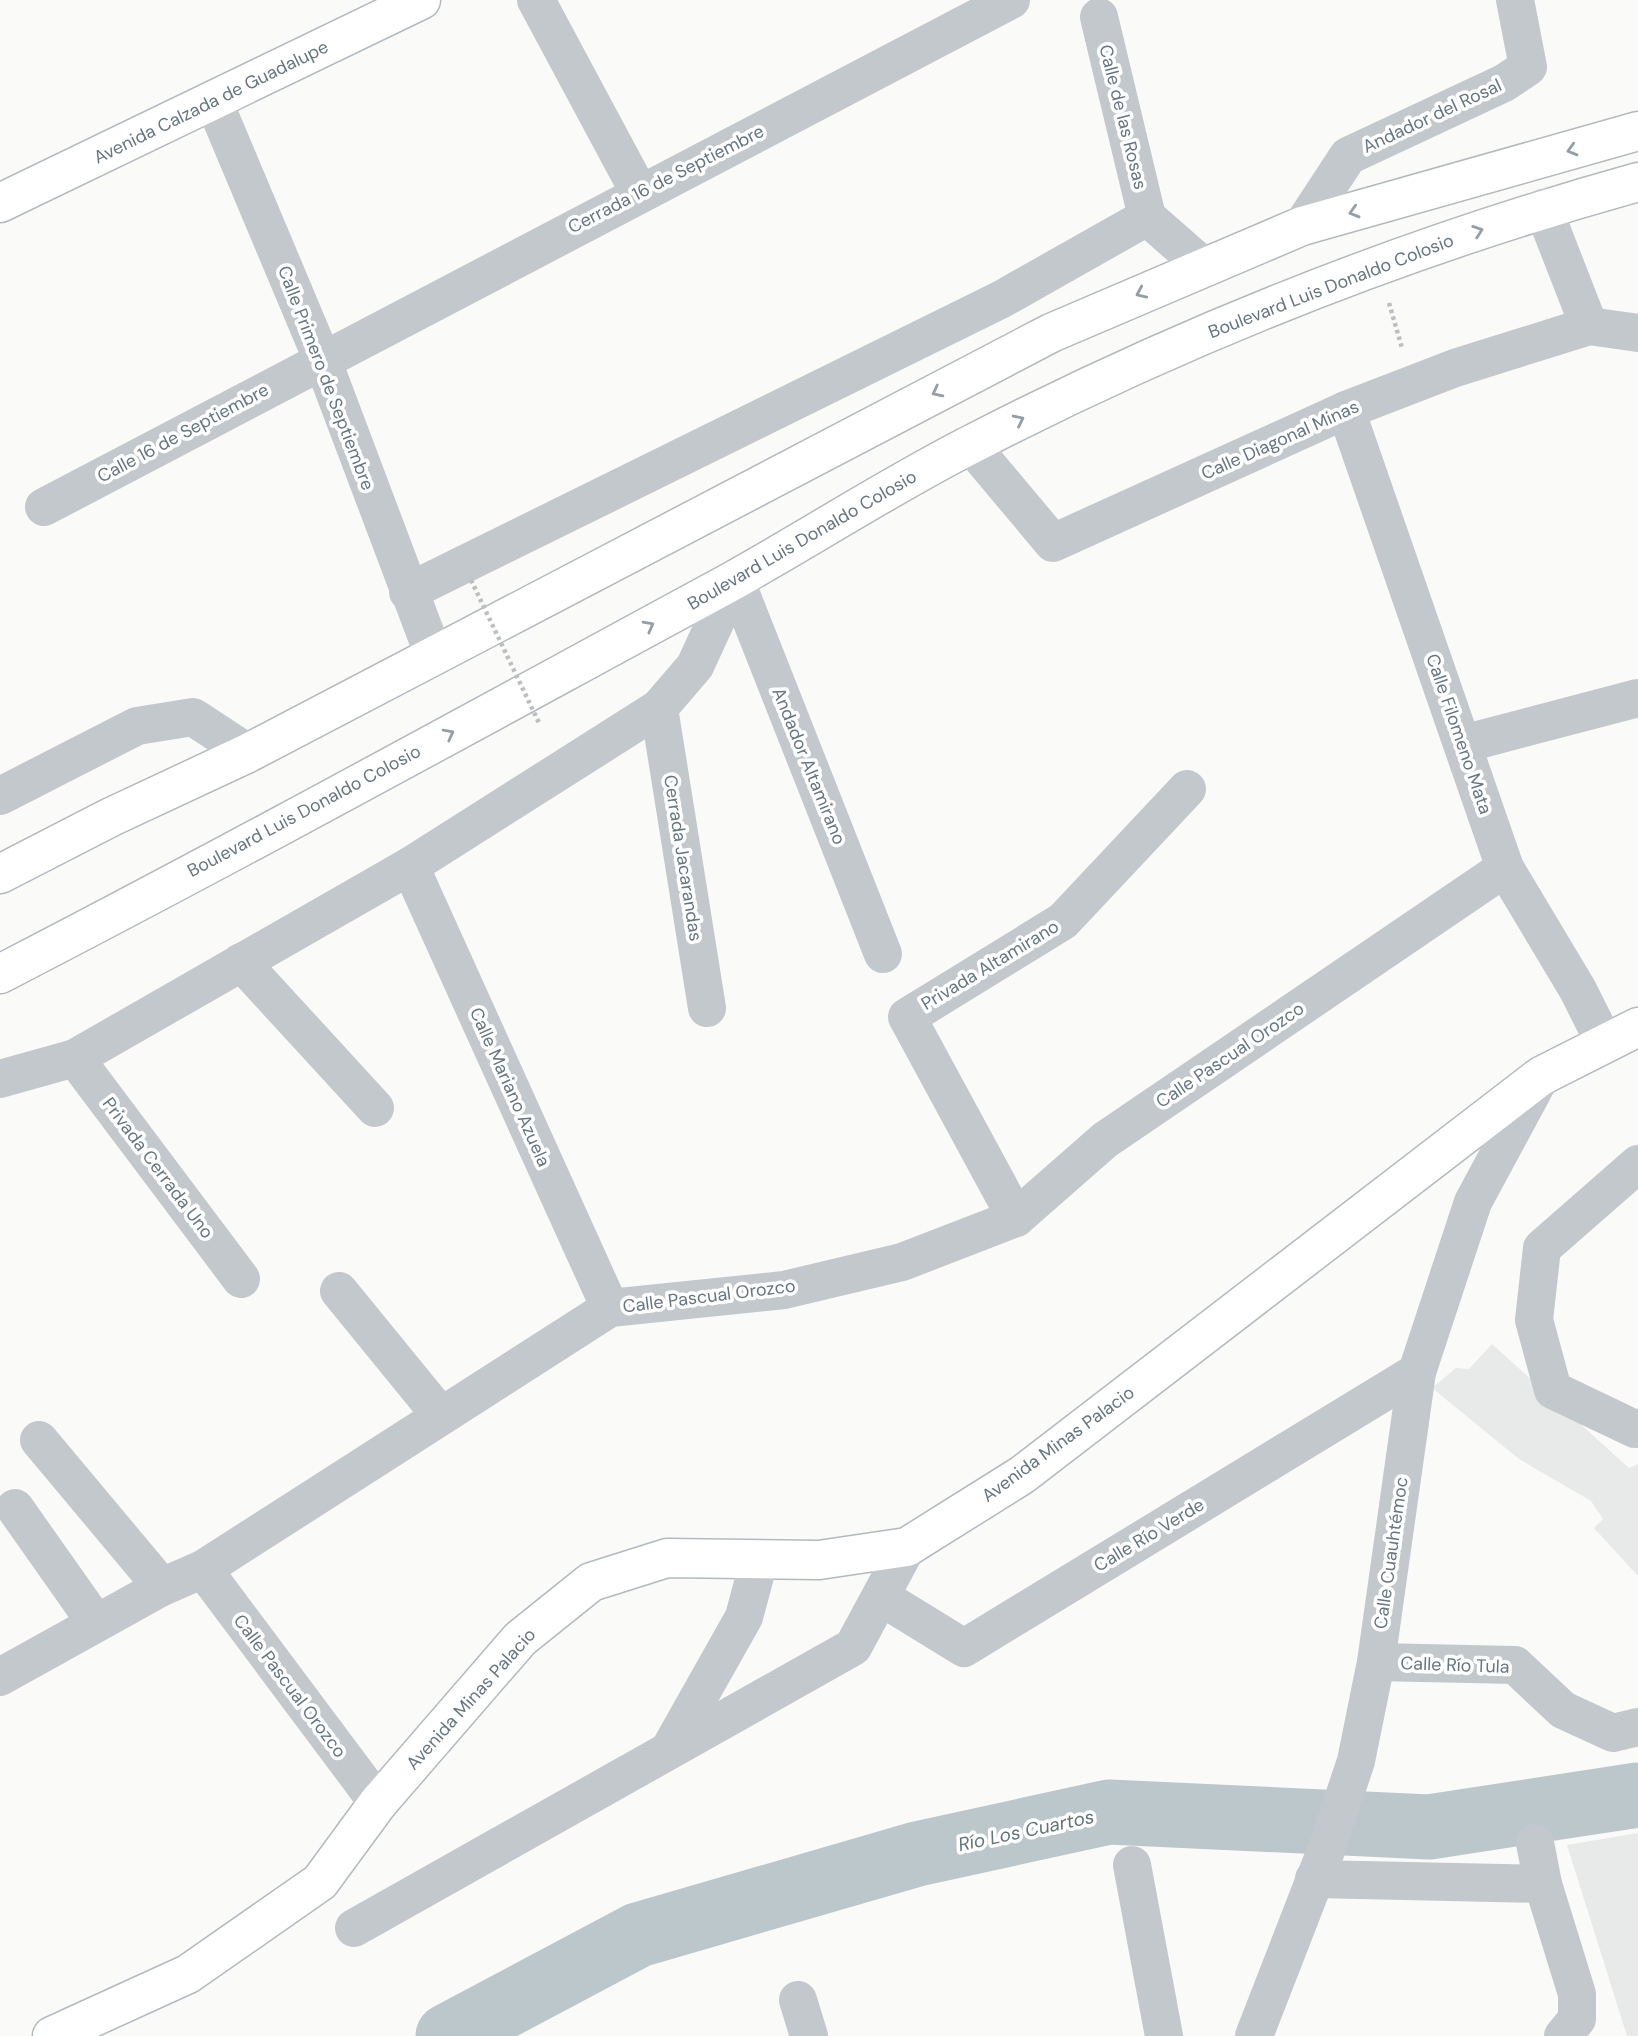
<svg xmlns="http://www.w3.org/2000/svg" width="1638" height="2036" font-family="'DM Sans',sans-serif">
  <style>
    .built { fill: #e8e9e9 }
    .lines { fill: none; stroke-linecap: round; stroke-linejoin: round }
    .river { stroke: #bbc7cb; stroke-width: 65 }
    .secondary-casing { stroke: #b3babf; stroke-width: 41 }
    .highway-casing { stroke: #b4b9bd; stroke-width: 41 }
    .path { stroke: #bbbfc2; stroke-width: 4.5; stroke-dasharray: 3.5 3.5; stroke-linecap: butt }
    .street { stroke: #c3c8cc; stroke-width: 38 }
    .secondary { stroke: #fff; stroke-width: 38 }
    .highway { stroke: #fff; stroke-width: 38 }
    .path-bridge { stroke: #bbbfc2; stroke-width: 4.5; stroke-dasharray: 3.5 3.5; stroke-linecap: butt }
    .oneway { stroke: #939fa8 }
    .labels { text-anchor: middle; stroke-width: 7; stroke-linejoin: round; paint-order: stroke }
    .street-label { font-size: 18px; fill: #657683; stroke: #fff }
    .water-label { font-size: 19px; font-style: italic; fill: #60757c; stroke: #fff }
  </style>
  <rect width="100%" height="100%" fill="#fafaf8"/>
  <g class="built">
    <polygon points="1492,1344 1629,1468 1638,1464 1638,1576 1594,1528 1603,1519 1591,1501 1519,1459 1432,1388 1456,1368 1469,1369"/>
    <polygon points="1638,1833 1638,2036 1627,2036 1567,1845"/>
  </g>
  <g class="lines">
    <polyline class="river" points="448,2036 638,1935 917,1854 1109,1812 1429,1827 1638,1795"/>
    <g class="secondary-casing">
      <g id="secondary">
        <polyline points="0,203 421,0"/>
        <polyline points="52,2036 188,1974 320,1882 378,1803 520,1639 591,1582 667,1558 819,1560 907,1547 1022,1475 1541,1076 1638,1027"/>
      </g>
    </g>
    <g class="highway-casing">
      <g id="highway">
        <polyline points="0,874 111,817 248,753 1051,333 1302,226 1638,131"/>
        <path d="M0 974C244 848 485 715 727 584 810 538 889 486 974 443 1186 334 1408 246 1638 182"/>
      </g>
    </g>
    <polyline class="path" points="1389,303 1402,348"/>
    <g class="street">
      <polyline points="536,0 639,192"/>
      <polyline points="1099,17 1147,217"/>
      <polyline points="214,102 322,359 434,656"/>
      <polyline points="1543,208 1589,326"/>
      <polyline points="1302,226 1348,156 1504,83 1528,67 1515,0"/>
      <polyline points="1346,410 1505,868 1578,990 1604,1042"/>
      <polyline points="970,444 1053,543 1346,410 1455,368 1589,326 1638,333"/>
      <polyline points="44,507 1011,0"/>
      <polyline points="735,579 883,954"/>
      <polyline points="408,592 1002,299 1147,217 1204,267"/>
      <polyline points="659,708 707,1008"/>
      <polyline points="1463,744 1638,698"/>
      <polyline points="0,796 137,726 193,717 248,753"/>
      <polyline points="410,866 610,1308"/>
      <polyline points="241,962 375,1108"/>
      <polyline points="75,1058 241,1279"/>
      <polyline points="0,1079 75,1058 410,866 659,708 695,666 735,579"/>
      <polyline points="1638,1164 1542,1248 1534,1320 1553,1390 1635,1429 1638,1428"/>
      <polyline points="1016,1218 907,1017 1063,921 1187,789"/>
      <polyline points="339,1291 441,1416"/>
      <polyline points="39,1440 162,1587"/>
      <polyline points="15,1508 96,1623"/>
      <polyline points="203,1569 378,1803"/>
      <polyline points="881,1597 964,1648 1417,1372"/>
      <polyline points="1376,1662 1515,1665 1563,1710 1613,1733 1638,1727"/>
      <polyline points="0,1677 162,1587 203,1569 610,1308 784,1290 902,1262 1016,1218 1105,1140 1505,868"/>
      <polyline points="669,1750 744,1617 759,1561"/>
      <polyline points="1535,1843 1543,1884 1577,1994 1577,2019 1563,2036"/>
      <polyline points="1132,1865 1164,2036"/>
      <polyline points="1314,1879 1543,1884"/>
      <polyline points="354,1928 853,1647 907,1547"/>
      <polyline points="798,2000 809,2036"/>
      <polyline points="1254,2036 1327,1848 1356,1761 1376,1662 1417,1372 1473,1202 1541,1076"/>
    </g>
    <use href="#secondary" class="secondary"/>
    <use href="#highway" class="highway"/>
    <polyline class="path-bridge" points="471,580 540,725"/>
  </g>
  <defs><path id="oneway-chevron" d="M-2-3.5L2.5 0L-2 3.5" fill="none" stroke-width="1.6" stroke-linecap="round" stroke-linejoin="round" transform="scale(1.75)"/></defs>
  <g class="oneway">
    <use href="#oneway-chevron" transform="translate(1572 150) rotate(164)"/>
    <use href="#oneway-chevron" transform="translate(1354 212) rotate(164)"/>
    <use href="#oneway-chevron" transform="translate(1478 231) rotate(-19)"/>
    <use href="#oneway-chevron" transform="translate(1141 293) rotate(156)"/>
    <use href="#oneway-chevron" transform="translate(937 392) rotate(153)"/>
    <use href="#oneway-chevron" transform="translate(1019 420) rotate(-26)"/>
    <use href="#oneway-chevron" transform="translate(649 626) rotate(-28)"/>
    <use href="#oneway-chevron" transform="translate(449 734) rotate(-28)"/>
  </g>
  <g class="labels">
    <g class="street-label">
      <text transform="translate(211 102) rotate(-26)" y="6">Avenida Calzada de Guadalupe</text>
      <text transform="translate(1432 116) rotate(-25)" y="6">Andador del Rosal</text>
      <text transform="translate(1123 117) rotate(76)" y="6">Calle de las Rosas</text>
      <text transform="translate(666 179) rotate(-27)" y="6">Cerrada 16 de Septiembre</text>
      <text transform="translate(1331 286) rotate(-21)" y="6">Boulevard Luis Donaldo Colosio</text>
      <text transform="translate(326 378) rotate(69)" y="6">Calle Primero de Septiembre</text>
      <text transform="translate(183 433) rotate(-28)" y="6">Calle 16 de Septiembre</text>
      <text transform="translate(1280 440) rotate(-24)" y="6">Calle Diagonal Minas</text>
      <text transform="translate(802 540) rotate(-30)" y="6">Boulevard Luis Donaldo Colosio</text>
      <text transform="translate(1459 734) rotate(71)" y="6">Calle Filomeno Mata</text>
      <text transform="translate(809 766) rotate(68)" y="6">Andador Altamirano</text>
      <text transform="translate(304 811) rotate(-28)" y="6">Boulevard Luis Donaldo Colosio</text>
      <text transform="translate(683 858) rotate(81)" y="6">Cerrada Jacarandas</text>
      <text transform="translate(990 965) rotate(-31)" y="6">Privada Altamirano</text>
      <text transform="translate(1230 1055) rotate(-34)" y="6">Calle Pascual Orozco</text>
      <text transform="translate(510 1087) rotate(66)" y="6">Calle Mariano Azuela</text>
      <text transform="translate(158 1168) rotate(53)" y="6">Privada Cerrada Uno</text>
      <text transform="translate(709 1296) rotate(-7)" y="6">Calle Pascual Orozco</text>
      <text transform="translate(1058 1444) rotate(-36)" y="6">Avenida Minas Palacio</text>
      <text transform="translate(1149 1535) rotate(-31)" y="6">Calle Río Verde</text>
      <text transform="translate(1391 1553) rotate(-82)" y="6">Calle Cuauhtémoc</text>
      <text transform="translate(1455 1665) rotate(2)" y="6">Calle Río Tula</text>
      <text transform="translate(290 1686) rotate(53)" y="6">Calle Pascual Orozco</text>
      <text transform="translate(471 1699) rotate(-48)" y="6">Avenida Minas Palacio</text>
    </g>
    <g class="water-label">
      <text transform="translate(1026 1830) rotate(-12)" y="7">Río Los Cuartos</text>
    </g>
  </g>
</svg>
